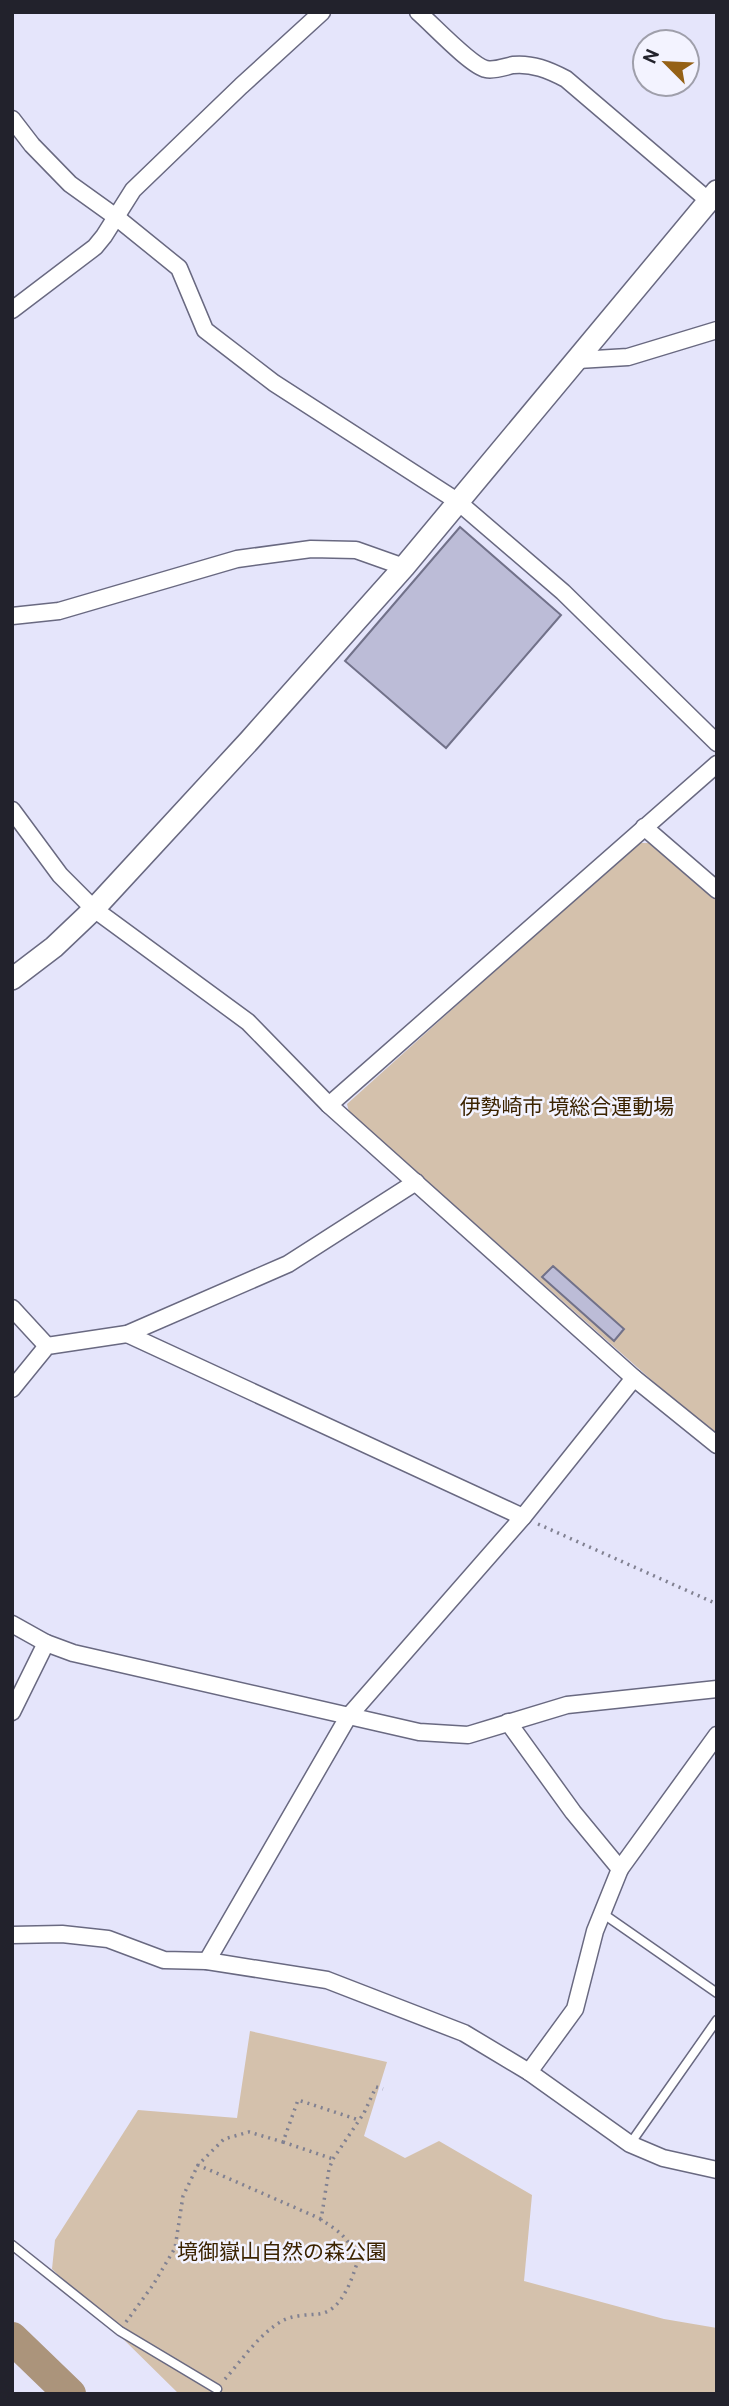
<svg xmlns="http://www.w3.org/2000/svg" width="729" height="2406" font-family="Cabin,'Noto Sans JP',sans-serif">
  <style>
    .green { fill: #d4c1ac }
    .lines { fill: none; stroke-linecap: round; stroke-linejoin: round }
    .river { stroke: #ab947b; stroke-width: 32 }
    .building { fill: #bcbcd7; stroke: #717189; stroke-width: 2 }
    .service-casing { stroke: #696981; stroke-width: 11 }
    .minor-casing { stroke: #696981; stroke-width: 19 }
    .tertiary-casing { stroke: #696981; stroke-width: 24 }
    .path { stroke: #818191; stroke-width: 3.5; stroke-dasharray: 2 5; stroke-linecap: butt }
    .service { stroke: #fff; stroke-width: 8 }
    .minor { stroke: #fff; stroke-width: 16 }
    .tertiary { stroke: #fff; stroke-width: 21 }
    .labels { text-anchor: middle; stroke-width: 5; stroke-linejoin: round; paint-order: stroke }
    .park-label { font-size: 21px; fill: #3b2301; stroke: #f3f3ff }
  </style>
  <rect width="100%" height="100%" fill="#e5e5fb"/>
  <g class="green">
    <polygon points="637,843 650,843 717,901 717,1434 699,1422 349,1112 347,1104"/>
    <polygon points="250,2031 387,2062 364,2136 405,2158 439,2141 532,2195 524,2281 664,2319 717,2328 717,2394 179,2394 52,2269 55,2240 138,2110 237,2118"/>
  </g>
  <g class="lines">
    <polyline class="river" points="12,2338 70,2394"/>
  </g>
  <g class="building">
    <polygon points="460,527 561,615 446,748 345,661"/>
    <polygon points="553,1266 624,1329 614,1341 542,1277"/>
  </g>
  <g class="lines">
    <g class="service-casing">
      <g id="service">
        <polyline points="602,1913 717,1993"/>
        <polyline points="630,2144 717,2020"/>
        <polyline points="12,2245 120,2331 217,2389"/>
      </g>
    </g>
    <g class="minor-casing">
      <g id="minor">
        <path d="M418 12C432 24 471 66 486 69 494 71 504 67 513 65 532 63 549 70 566 79L709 201"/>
        <polyline points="12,119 32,145 70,184 116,217 179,268 205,330 274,383 457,501 563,592 717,743"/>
        <polyline points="12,310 95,247 104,236 133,190 241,86 322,12"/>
        <polyline points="578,360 628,357 717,330"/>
        <polyline points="12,616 59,611 237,559 311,549 356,550 404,567"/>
        <polyline points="12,810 60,875 94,909 248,1022 329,1105 634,1378 717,1445"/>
        <polyline points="644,827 717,890"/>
        <polyline points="329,1105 717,764"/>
        <polyline points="12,1308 47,1346"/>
        <polyline points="127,1334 523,1517"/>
        <polyline points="12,1389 47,1346 127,1334 288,1264 416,1182"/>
        <polyline points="12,1624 46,1643 73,1653 419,1732 468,1735 567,1705 717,1689"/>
        <polyline points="12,1712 46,1643"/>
        <polyline points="508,1722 573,1812 620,1869"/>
        <polyline points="12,1935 62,1934 108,1939 164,1960 207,1961 327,1980 464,2033 529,2072 630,2144 663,2158 717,2170"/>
        <polyline points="207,1961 348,1717 523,1517 634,1378"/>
        <polyline points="529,2072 575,2009 595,1931 620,1869 717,1735"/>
      </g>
    </g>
    <g class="tertiary-casing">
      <polyline id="tertiary" points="12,979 54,947 94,909 249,741 404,567 717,191"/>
    </g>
    <g class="path">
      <polyline points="538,1524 717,1604"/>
      <polyline points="283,2142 333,2159"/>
      <polyline points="321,2219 198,2165 224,2139 249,2132 283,2142 298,2100 359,2120"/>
      <polyline points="126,2322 153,2285 175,2248 183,2196 198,2165"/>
      <path d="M225 2379C242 2360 259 2334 282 2321 292 2315 307 2315 319 2314 342 2311 352 2279 358 2260 349 2239 340 2231 321 2220L329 2169 333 2159 364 2113 376 2087 383 2089"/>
    </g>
    <use href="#service" class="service"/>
    <use href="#minor" class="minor"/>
    <use href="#tertiary" class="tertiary"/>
  </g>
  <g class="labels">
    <g class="park-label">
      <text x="567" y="1114">伊勢崎市 境総合運動場</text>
      <text x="282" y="2259">境御嶽山自然の森公園</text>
    </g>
  </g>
  <rect width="729" height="2406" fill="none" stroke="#22222c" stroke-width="28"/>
  <g transform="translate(666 63) rotate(294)"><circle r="33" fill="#f3f3ff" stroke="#9f9fab" stroke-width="2"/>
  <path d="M0-5L12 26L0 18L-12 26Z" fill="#956116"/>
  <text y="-10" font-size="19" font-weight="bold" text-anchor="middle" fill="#22222c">N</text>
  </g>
</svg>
